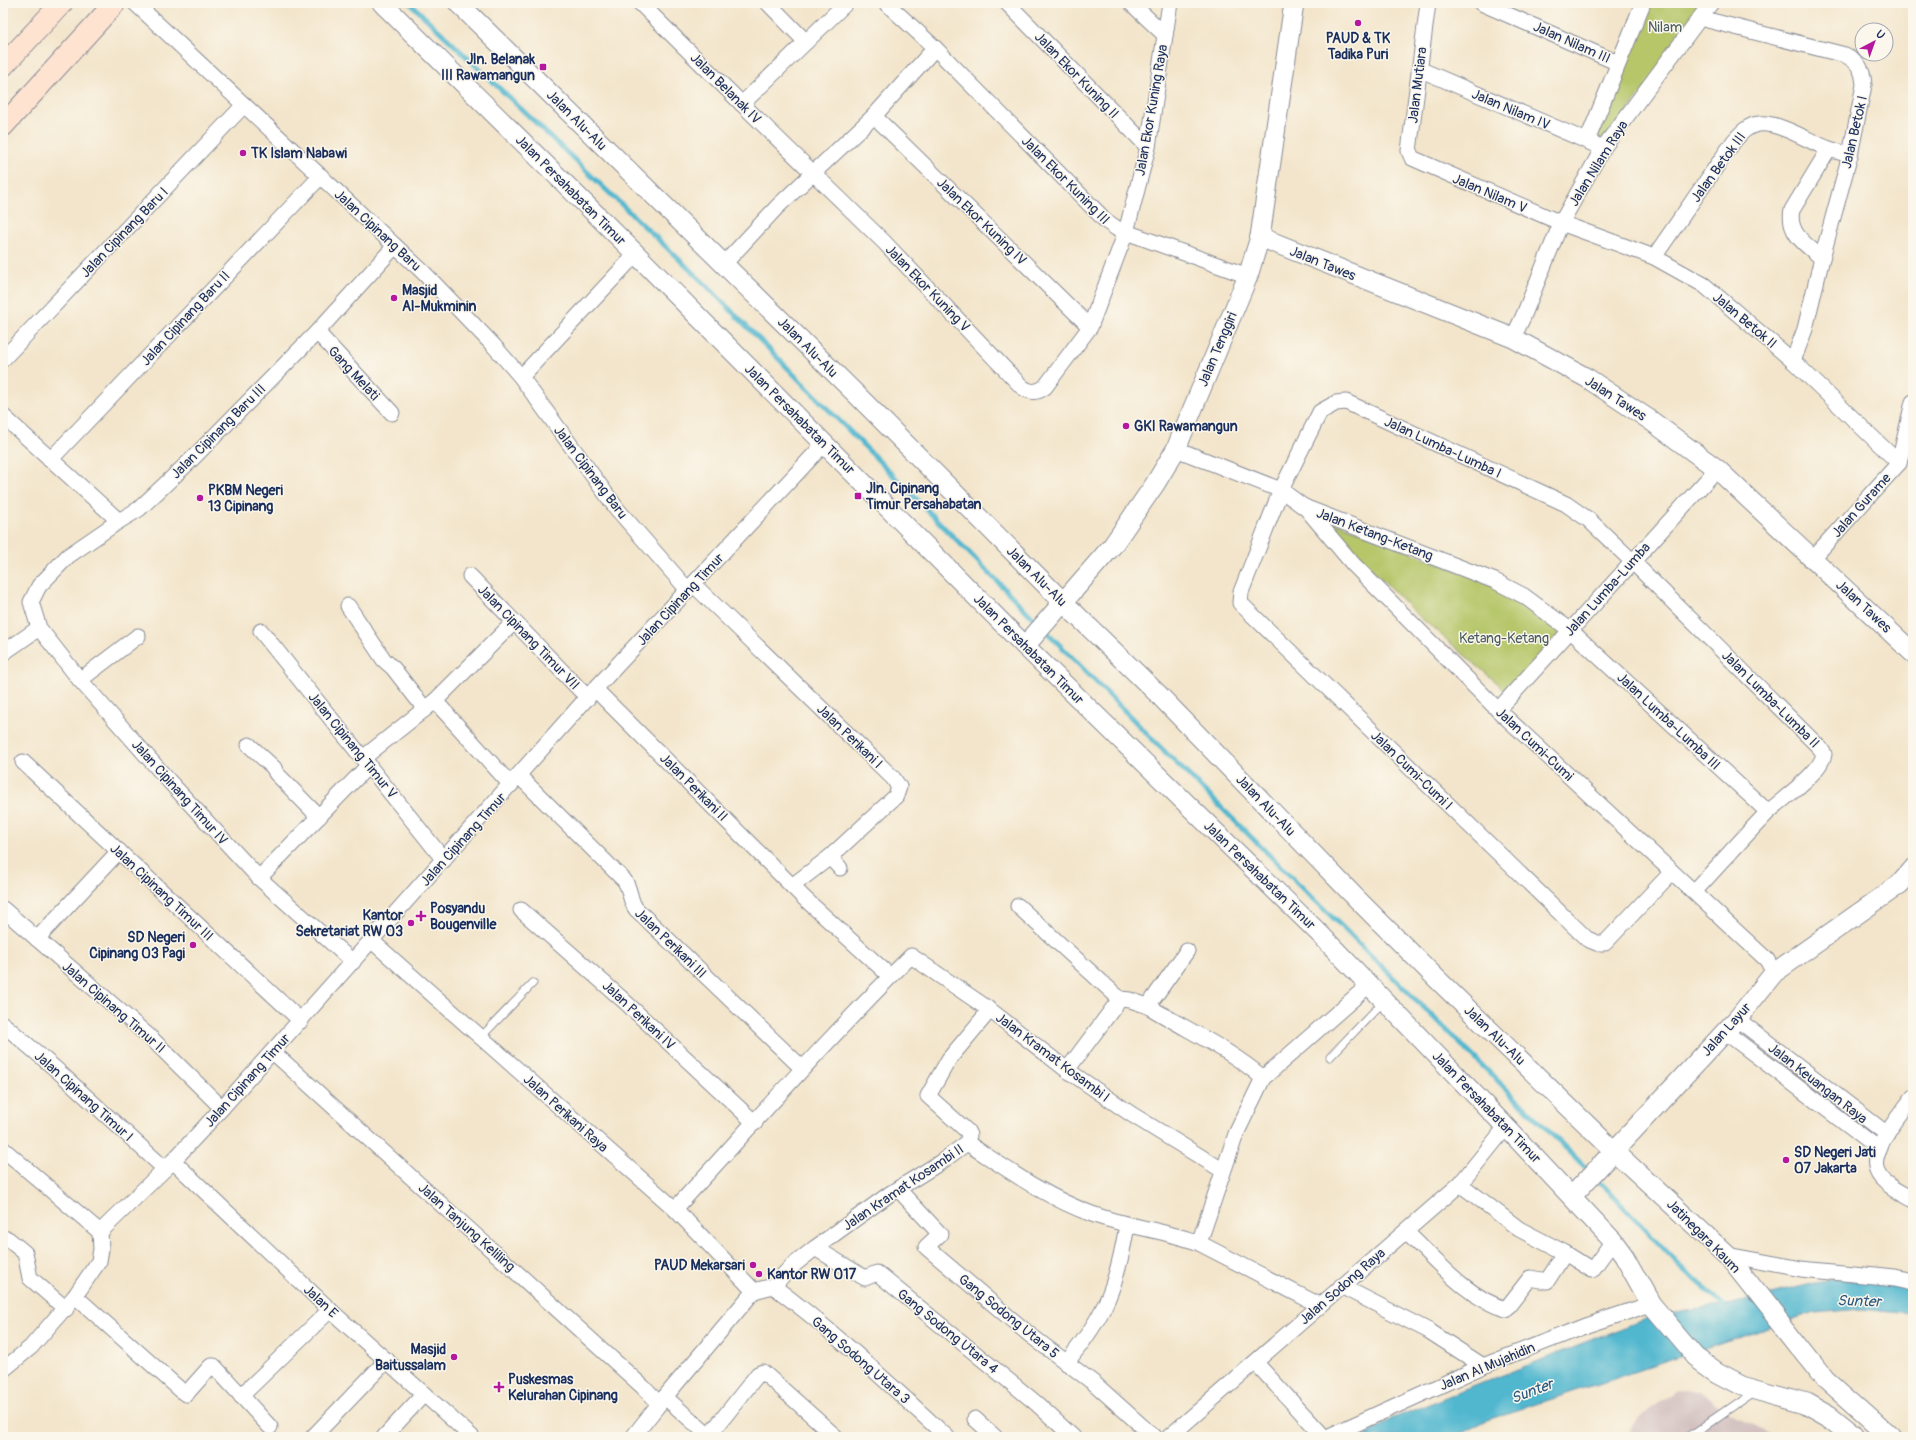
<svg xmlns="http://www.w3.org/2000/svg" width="1916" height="1440" font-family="Pangolin,sans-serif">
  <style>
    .industrial { fill: #d1bfbe }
    .green { fill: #b6c669; stroke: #687a64 }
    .water { fill: #51b7cf; stroke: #367396 }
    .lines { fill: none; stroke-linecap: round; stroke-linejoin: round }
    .stream { stroke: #51b7cf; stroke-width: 5 }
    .service-casing { stroke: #878a94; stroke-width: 9 }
    .minor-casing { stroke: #878a94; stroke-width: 17 }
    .tertiary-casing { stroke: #878a94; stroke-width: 21 }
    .secondary-casing { stroke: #878a94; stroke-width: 23 }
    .service { stroke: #fff; stroke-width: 7 }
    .minor { stroke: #fff; stroke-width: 15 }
    .tertiary { stroke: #fff; stroke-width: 19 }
    .secondary { stroke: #fee3d1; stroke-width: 21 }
    .poi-dot { fill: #b5179e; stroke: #fbf7ec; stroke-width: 1.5 }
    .labels { text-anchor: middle; stroke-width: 3; stroke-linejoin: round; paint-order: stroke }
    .park-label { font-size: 14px; fill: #4a5c61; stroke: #fbf7ec }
    .poi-label { font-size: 14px; font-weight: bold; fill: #1b2f5e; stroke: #fbf7ec; text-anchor: start }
    .street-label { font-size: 14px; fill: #1b2f5e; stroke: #fbf7ec }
    .water-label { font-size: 15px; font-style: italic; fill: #2b5880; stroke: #fbf7ec }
  </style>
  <rect width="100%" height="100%" fill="#fbf7ec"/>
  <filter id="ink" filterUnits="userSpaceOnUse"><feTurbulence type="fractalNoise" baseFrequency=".025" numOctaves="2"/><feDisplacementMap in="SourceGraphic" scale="8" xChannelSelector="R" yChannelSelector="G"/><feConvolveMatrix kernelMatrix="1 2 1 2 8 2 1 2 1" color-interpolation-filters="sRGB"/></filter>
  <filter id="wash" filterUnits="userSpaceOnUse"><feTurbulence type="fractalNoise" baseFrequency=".012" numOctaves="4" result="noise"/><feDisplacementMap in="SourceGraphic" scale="16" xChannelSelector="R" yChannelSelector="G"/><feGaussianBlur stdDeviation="0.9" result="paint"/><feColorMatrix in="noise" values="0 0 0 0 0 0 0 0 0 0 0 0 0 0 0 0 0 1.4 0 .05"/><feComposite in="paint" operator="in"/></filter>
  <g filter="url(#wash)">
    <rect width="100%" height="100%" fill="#f3e5cb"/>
    <polygon class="industrial" points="1676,1390 1700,1391 1720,1408 1778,1437 1624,1437 1636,1421"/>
    <g class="green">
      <polygon points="1649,3 1717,3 1604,139 1589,135"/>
      <polygon points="1320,516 1493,585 1565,632 1510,694 1413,611"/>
    </g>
    <polygon class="water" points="1843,1279 1913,1283 1913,1316 1909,1314 1861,1309 1815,1313 1487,1420 1455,1437 1364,1437 1391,1419 1650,1317 1731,1304 1815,1283"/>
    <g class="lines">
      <g class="stream">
        <polyline points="410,3 706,285 1160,747 1590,1172"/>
        <polyline points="1595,1177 1695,1281 1727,1308"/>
      </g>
    </g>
  </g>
  <g filter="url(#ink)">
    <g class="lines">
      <g class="service-casing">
        <g id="service">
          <polyline points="481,1037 533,983"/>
          <polyline points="1330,1057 1384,1001"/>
          <polyline points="1689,1437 1754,1392"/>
        </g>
      </g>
      <g class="minor-casing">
        <g id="minor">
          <polyline points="135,3 423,272 494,346 521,377 617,509 688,590"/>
          <path d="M640 3 742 104 884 242 1022 387C1031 393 1037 393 1045 387L1090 327 1126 232 1148 147 1170 3"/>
          <polyline points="768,3 806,42"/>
          <polyline points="886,3 935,48 1106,221 1116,228 1126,232 1248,276"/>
          <polyline points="1007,3 1148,147"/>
          <polyline points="1131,3 1165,35"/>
          <polyline points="1428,3 1409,151 1412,158 1561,223 1654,257 1704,285 1793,361 1899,463"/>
          <polyline points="1481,3 1618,63"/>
          <path d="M1700 18 1845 55C1859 62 1863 70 1864 85L1850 155 1822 258 1805 329 1793 361"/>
          <polyline points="1419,69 1603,148"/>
          <polyline points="742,104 846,3"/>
          <polyline points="874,116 1090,327"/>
          <polyline points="1587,141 1643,3"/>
          <path d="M1654 257 1734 141C1741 133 1748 125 1759 124 1780 122 1810 142 1829 149 1836 151 1843 153 1850 155"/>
          <path d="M1822 258C1806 245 1787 233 1792 210L1829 149"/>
          <polyline points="724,264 777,207 874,116 935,48"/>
          <polyline points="317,332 392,413"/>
          <polyline points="1513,338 1523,317 1561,223 1603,148 1711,3"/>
          <polyline points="3,359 244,105"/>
          <polyline points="521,377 636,254"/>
          <polyline points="3,416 119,521"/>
          <polyline points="1176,449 1281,490 1304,507 1495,581 1524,596 1570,630 1768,812"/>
          <polyline points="50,460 321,176"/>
          <polyline points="1305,507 1353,564 1498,710 1767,960 1774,973"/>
          <polyline points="1813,558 1899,463 1913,402"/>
          <polyline points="470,576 588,698"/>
          <polyline points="694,585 893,778 899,787 896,796 830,857 792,886"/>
          <polyline points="348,606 384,660 393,668 425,709"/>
          <polyline points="261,631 444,860"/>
          <polyline points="3,653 39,628"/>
          <polyline points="80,680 138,636"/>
          <polyline points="595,689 804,898 890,976"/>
          <polyline points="435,701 511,785"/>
          <polyline points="1498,710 1717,469"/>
          <polyline points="249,745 274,768 276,773 319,817"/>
          <polyline points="363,758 435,701 514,622"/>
          <polyline points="23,762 301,1021"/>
          <path d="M519 776 624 880C631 889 629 900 636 909L802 1068"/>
          <polyline points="830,857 840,868"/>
          <path d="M1672 872 1605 943H1597L1587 939 1240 603 1241 592 1281 490 1320 412 1336 403 1346 402 1566 504 1589 520 1632 561 1820 748 1824 754C1821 773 1782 799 1767 813 1742 839 1718 866 1694 892"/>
          <polyline points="259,878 369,765"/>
          <polyline points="1018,906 1120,999"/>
          <polyline points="3,909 152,1039 222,1108"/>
          <polyline points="521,910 622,999 755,1123"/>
          <polyline points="37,939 119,851"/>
          <polyline points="372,941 675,1209 754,1291"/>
          <polyline points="353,962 259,878 169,781 80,680 39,628 31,602 39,586 68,556 119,521 139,509 190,461 317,332 395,246"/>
          <path d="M1148 1006C1186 1030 1228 1048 1263 1078"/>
          <polyline points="1737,1019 1887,1134"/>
          <polyline points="3,1024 58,1071 165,1169"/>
          <polyline points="1724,1031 1879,1149"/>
          <polyline points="273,1052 643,1387 659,1404"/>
          <polyline points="1067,1070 1120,999 1130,1000 1148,1006 1187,951"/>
          <path d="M1913 1097C1902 1113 1868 1151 1877 1171 1882 1184 1902 1193 1913 1199"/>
          <polyline points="967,1143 969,1135 967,1131 928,1096 949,1059 990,1010"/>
          <polyline points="3,1149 100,1232"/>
          <polyline points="173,1161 330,1310 472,1437"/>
          <polyline points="1460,1184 1519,1229 1565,1253 1592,1270 1613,1241"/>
          <polyline points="898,1189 940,1234 926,1247 1030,1335 1095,1384 1154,1437"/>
          <path d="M675 1209C753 1124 829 1037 911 956L990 1010 1067 1070 1131 1114 1222 1170"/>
          <path d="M1406 1232C1434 1258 1468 1299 1506 1309L1530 1278 1547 1281 1565 1253"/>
          <polyline points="3,1239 8,1239 25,1253 30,1278 66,1309"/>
          <polyline points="1199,1243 1236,1134 1263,1078 1370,984"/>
          <polyline points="815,1248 865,1278 877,1273 1036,1403 1073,1437"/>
          <polyline points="1727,1255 1801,1269 1895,1278 1913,1282"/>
          <path d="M773 1286C835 1332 890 1385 947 1437"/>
          <polyline points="1341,1286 1429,1331 1483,1366"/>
          <polyline points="75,1296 184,1393 186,1394 211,1366 214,1366 270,1427"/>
          <path d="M1066 1363C1106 1315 1117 1285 1127 1225"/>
          <polyline points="1256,1363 1324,1437"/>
          <polyline points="3,1370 31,1347 75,1296 99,1261 101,1249 100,1232 173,1161 213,1118 595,689 824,444"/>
          <polyline points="241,1396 330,1310"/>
          <polyline points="665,1397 710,1437"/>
          <polyline points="975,1419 995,1437"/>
          <polyline points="709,1436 758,1374 763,1372 836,1437"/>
          <polyline points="313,1437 387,1360"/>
          <polyline points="384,1437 424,1394"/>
          <path d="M633 1437 659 1404 754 1291 773 1286 791 1267 815 1248 891 1193 941 1162 967 1143C1007 1169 1047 1198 1092 1214 1127 1227 1164 1230 1199 1243L1319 1305"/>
          <polyline points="1169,1437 1460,1184 1506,1127"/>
          <polyline points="1327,1437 1483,1366 1588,1325 1651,1304"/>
        </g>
      </g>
      <g class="tertiary-casing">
        <g id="tertiary">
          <polyline points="382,3 636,254 1025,646 1320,934 1506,1127 1613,1241 1624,1256 1651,1304 1696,1357 1717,1372 1742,1385 1806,1403 1829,1416 1855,1437"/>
          <polyline points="458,3 858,396 1064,603 1158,694 1356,898 1436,978 1614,1151 1727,1255 1825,1379 1890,1437"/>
          <polyline points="1260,237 1513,338 1587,378 1650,420 1717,469 1913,653"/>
          <polyline points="1025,646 1113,545 1155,484 1176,449 1248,276 1260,237 1294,3"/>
          <polyline points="1572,1196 1737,1019 1774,973 1900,884 1913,869"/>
        </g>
      </g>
      <g class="secondary-casing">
        <g id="secondary">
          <polyline points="3,66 62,3"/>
          <polyline points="3,126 115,3"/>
        </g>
      </g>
      <use href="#service" class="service"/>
      <use href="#minor" class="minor"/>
      <use href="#tertiary" class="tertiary"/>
      <use href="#secondary" class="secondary"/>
    </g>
  </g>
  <g class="poi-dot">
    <circle cx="1358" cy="23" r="4"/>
    <rect x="539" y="63" width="8" height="8" rx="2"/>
    <circle cx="243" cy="153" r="4"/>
    <circle cx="394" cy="298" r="4"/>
    <circle cx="1126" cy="426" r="4"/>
    <rect x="854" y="492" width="8" height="8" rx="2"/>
    <circle cx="200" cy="498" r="4"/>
    <path d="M419 910h4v4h4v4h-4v4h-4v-4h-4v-4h4z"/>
    <circle cx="411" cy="923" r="4"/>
    <circle cx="193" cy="945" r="4"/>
    <circle cx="1786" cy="1160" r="4"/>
    <circle cx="753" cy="1265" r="4"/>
    <circle cx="759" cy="1274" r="4"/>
    <circle cx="454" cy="1357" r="4"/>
    <path d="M497 1381h4v4h4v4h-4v4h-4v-4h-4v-4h4z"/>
  </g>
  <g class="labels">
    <g class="park-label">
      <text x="1665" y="32">Nilam</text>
      <text x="1504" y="643">Ketang-Ketang</text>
    </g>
    <g class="poi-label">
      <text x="1358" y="43" text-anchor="middle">PAUD &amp; TK<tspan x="1358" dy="16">Tadika Puri</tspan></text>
      <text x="535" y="64" text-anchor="end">Jln. Belanak<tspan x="535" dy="16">III Rawamangun</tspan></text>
      <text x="251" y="158">TK Islam Nabawi</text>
      <text x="402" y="295">Masjid<tspan x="402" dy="16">Al-Mukminin</tspan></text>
      <text x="1134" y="431">GKI Rawamangun</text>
      <text x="866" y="493">Jln. Cipinang<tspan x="866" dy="16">Timur Persahabatan</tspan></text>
      <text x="208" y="495">PKBM Negeri<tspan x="208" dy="16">13 Cipinang</tspan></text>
      <text x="430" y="913">Posyandu<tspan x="430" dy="16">Bougenville</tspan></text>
      <text x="403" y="920" text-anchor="end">Kantor<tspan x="403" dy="16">Sekretariat RW 03</tspan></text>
      <text x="185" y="942" text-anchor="end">SD Negeri<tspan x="185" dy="16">Cipinang 03 Pagi</tspan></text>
      <text x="1794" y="1157">SD Negeri Jati<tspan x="1794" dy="16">07 Jakarta</tspan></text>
      <text x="745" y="1270" text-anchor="end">PAUD Mekarsari</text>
      <text x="767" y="1279">Kantor RW 017</text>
      <text x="446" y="1354" text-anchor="end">Masjid<tspan x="446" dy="16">Baitussalam</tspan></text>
      <text x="508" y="1384">Puskesmas<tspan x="508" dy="16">Kelurahan Cipinang</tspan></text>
    </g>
    <g class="street-label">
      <text transform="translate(1572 42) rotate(24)" y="5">Jalan Nilam III</text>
      <text transform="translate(1077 75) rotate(46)" y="5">Jalan Ekor Kuning II</text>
      <text transform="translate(1417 85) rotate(-83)" y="5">Jalan Mutiara</text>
      <text transform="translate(726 88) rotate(45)" y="5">Jalan Belanak IV</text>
      <text transform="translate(1511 109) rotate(23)" y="5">Jalan Nilam IV</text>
      <text transform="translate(1151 110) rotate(-80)" y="5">Jalan Ekor Kuning Raya</text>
      <text transform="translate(577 120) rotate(45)" y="5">Jalan Alu-Alu</text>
      <text transform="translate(1854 132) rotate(-77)" y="5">Jalan Betok I</text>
      <text transform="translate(1598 163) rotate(-58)" y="5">Jalan Nilam Raya</text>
      <text transform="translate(1718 167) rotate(-54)" y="5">Jalan Betok III</text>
      <text transform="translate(1066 180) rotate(45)" y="5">Jalan Ekor Kuning III</text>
      <text transform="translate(571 190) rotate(45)" y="5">Jalan Persahabatan Timur</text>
      <text transform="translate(1490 193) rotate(23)" y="5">Jalan Nilam V</text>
      <text transform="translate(982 221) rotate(44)" y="5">Jalan Ekor Kuning IV</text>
      <text transform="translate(378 230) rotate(43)" y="5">Jalan Cipinang Baru</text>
      <text transform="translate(124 232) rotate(-46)" y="5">Jalan Cipinang Baru I</text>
      <text transform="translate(1323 263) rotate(22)" y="5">Jalan Tawes</text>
      <text transform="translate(928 288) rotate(46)" y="5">Jalan Ekor Kuning V</text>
      <text transform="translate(185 318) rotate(-47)" y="5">Jalan Cipinang Baru II</text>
      <text transform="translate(1745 320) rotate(40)" y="5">Jalan Betok II</text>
      <text transform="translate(808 347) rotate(45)" y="5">Jalan Alu-Alu</text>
      <text transform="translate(1217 349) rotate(-67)" y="5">Jalan Tenggiri</text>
      <text transform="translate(354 373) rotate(47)" y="5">Gang Melati</text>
      <text transform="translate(1616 398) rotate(33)" y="5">Jalan Tawes</text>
      <text transform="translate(800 419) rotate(45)" y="5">Jalan Persahabatan Timur</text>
      <text transform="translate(218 431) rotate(-45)" y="5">Jalan Cipinang Baru III</text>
      <text transform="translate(1443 447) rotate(25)" y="5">Jalan Lumba-Lumba I</text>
      <text transform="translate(591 472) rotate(53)" y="5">Jalan Cipinang Baru</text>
      <text transform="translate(1861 505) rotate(-48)" y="5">Jalan Gurame</text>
      <text transform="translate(1375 534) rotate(21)" y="5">Jalan Ketang-Ketang</text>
      <text transform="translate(1037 576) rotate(45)" y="5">Jalan Alu-Alu</text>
      <text transform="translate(1607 589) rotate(-48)" y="5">Jalan Lumba-Lumba</text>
      <text transform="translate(680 599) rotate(-47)" y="5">Jalan Cipinang Timur</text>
      <text transform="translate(1864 606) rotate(43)" y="5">Jalan Tawes</text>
      <text transform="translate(529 637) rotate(46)" y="5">Jalan Cipinang Timur VII</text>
      <text transform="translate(1029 649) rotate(45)" y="5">Jalan Persahabatan Timur</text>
      <text transform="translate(1771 699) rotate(45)" y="5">Jalan Lumba-Lumba II</text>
      <text transform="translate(1669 721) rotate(43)" y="5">Jalan Lumba-Lumba III</text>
      <text transform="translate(850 736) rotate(44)" y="5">Jalan Perikani I</text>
      <text transform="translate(1535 744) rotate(43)" y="5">Jalan Cumi-Cumi</text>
      <text transform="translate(353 745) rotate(51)" y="5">Jalan Cipinang Timur V</text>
      <text transform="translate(1412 770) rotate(44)" y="5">Jalan Cumi-Cumi I</text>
      <text transform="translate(694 787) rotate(45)" y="5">Jalan Perikani II</text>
      <text transform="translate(180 792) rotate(48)" y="5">Jalan Cipinang Timur IV</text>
      <text transform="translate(1266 805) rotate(46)" y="5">Jalan Alu-Alu</text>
      <text transform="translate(463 839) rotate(-48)" y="5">Jalan Cipinang Timur</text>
      <text transform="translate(1260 875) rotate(44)" y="5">Jalan Persahabatan Timur</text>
      <text transform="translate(162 892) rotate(43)" y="5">Jalan Cipinang Timur III</text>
      <text transform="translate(671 943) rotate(44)" y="5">Jalan Perikani III</text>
      <text transform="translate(114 1007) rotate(41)" y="5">Jalan Cipinang Timur II</text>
      <text transform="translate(639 1015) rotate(43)" y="5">Jalan Perikani IV</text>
      <text transform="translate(1726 1029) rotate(-48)" y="5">Jalan Layur</text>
      <text transform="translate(1495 1035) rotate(44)" y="5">Jalan Alu-Alu</text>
      <text transform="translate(1053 1057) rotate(37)" y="5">Jalan Kramat Kosambi I</text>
      <text transform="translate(247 1080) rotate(-48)" y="5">Jalan Cipinang Timur</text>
      <text transform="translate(1818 1083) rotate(38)" y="5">Jalan Keuangan Raya</text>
      <text transform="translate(84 1096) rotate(42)" y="5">Jalan Cipinang Timur I</text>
      <text transform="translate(1487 1107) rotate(46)" y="5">Jalan Persahabatan Timur</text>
      <text transform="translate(566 1113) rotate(42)" y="5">Jalan Perikani Raya</text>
      <text transform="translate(903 1187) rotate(-34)" y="5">Jalan Kramat Kosambi II</text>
      <text transform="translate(467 1227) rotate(42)" y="5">Jalan Tanjung Keliling</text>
      <text transform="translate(1704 1236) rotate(45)" y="5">Jatinegara Kaum</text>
      <text transform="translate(1342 1286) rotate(-41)" y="5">Jalan Sodong Raya</text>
      <text transform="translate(321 1301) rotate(43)" y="5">Jalan E</text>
      <text transform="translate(1009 1316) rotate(39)" y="5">Gang Sodong Utara 5</text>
      <text transform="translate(948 1331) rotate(39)" y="5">Gang Sodong Utara 4</text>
      <text transform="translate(861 1360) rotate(41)" y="5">Gang Sodong Utara 3</text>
      <text transform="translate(1487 1366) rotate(-23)" y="5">Jalan Al Mujahidin</text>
    </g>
    <g class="water-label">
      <text transform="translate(1859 1301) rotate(2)" y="5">Sunter</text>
      <text transform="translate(1532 1391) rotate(-21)" y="5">Sunter</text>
    </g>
  </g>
  <rect width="1916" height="1440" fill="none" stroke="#fbf7ec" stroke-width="16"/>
  <g transform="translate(1874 42) rotate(41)"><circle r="19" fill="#fbf7ec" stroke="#a1a7b3"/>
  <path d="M0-3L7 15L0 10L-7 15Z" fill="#b5179e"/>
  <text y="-6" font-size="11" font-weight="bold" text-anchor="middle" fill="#1b2f5e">U</text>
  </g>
</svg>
